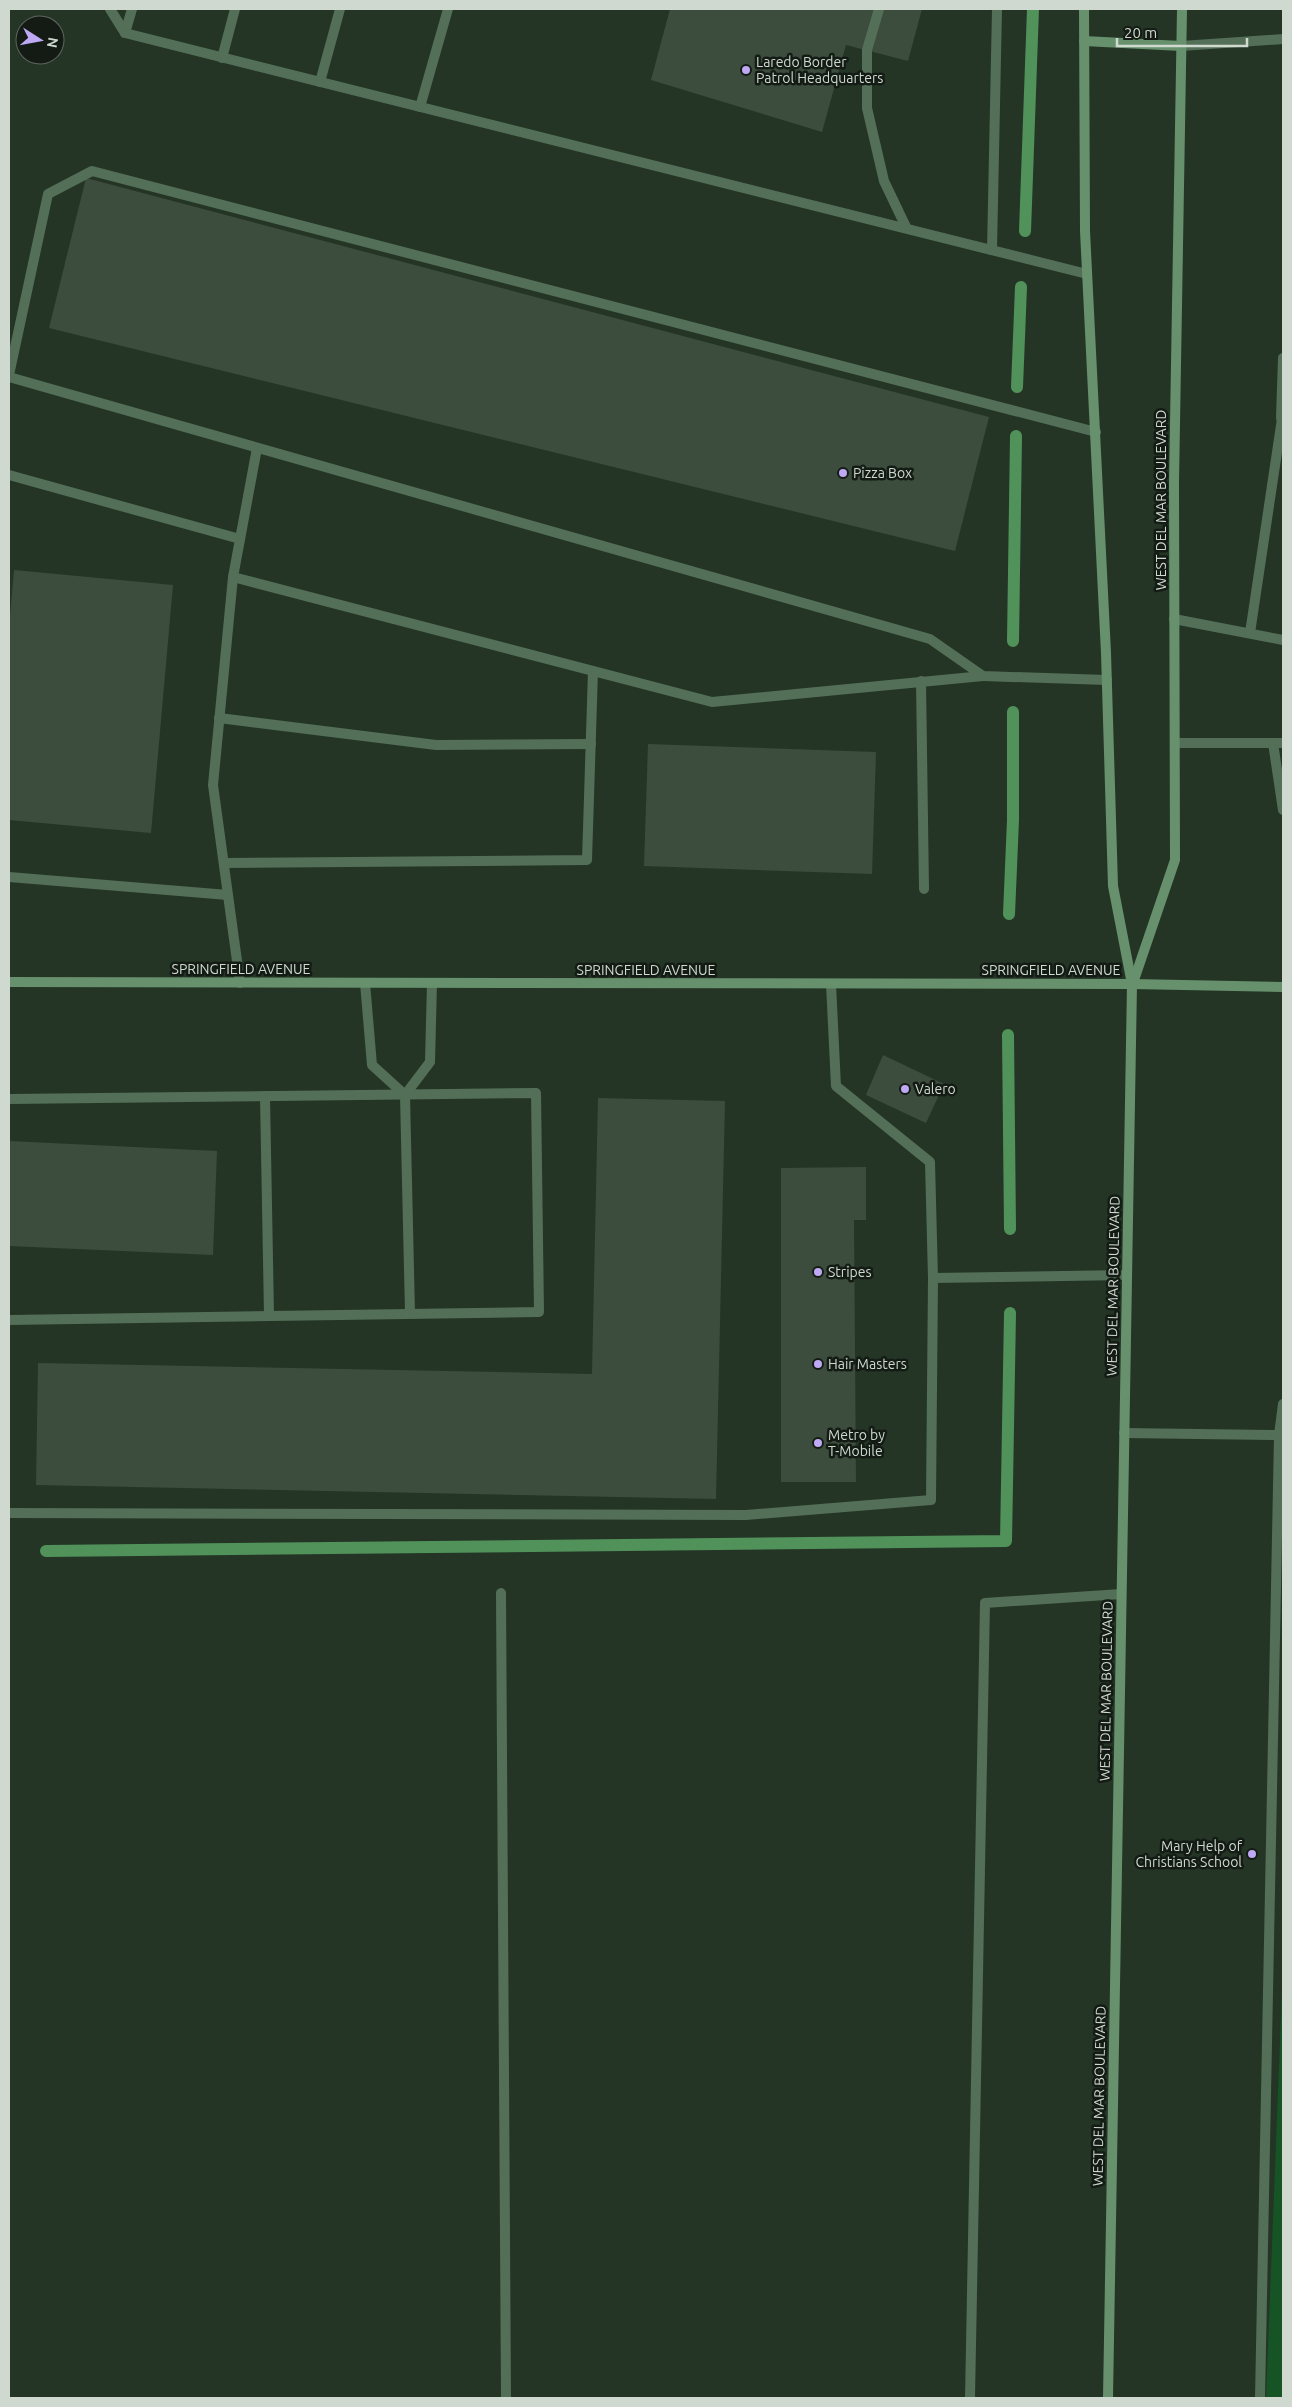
<svg xmlns="http://www.w3.org/2000/svg" width="1292" height="2407" font-family="Ubuntu,sans-serif">
  <style>
    .green { fill: #165425 }
    .lines { fill: none; stroke-linecap: round; stroke-linejoin: round }
    .stream { stroke: #51925b; stroke-width: 12 }
    .building { fill: #3c4d3d }
    .lane { stroke: #546f57; stroke-width: 10 }
    .secondary { stroke: #67916c; stroke-width: 10 }
    .poi-dot { fill: #bfa9f4; stroke: #131b14; stroke-width: 2 }
    .labels { text-anchor: middle; stroke-width: 5; stroke-linejoin: round; paint-order: stroke }
    .poi-label { font-size: 14px; fill: #cfd9cf; stroke: #131b14; text-anchor: start }
    .street-label { font-size: 14px; fill: #cfd9cf; stroke: #131b14 }
  </style>
  <rect width="100%" height="100%" fill="#243526"/>
  <polygon class="green" points="1283,1965 1283,2398 1266,2398"/>
  <g class="lines">
    <g class="stream">
      <polyline points="1025,231 1033,9"/>
      <polyline points="1017,387 1021,287"/>
      <polyline points="1013,641 1016,436"/>
      <polyline points="1009,914 1013,820 1013,712"/>
      <polyline points="1008,1035 1010,1229"/>
      <polyline points="46,1551 1006,1541 1010,1313"/>
    </g>
  </g>
  <g class="building">
    <polygon points="670,9 922,9 908,61 846,45 822,132 651,80"/>
    <polygon points="86,178 989,417 955,551 49,328"/>
    <polygon points="14,570 173,585 151,833 9,820 9,628"/>
    <polygon points="648,744 876,752 872,874 644,866"/>
    <polygon points="883,1055 944,1084 926,1123 866,1095"/>
    <polygon points="598,1098 725,1101 716,1499 36,1485 38,1363 592,1374"/>
    <polygon points="9,1141 217,1151 213,1255 9,1246"/>
    <polygon points="866,1167 866,1220 854,1220 856,1482 781,1482 781,1168"/>
  </g>
  <g class="lines">
    <g class="lane">
      <polyline points="110,9 125,33"/>
      <polyline points="132,9 125,33 1087,274"/>
      <polyline points="879,9 867,50 867,108 884,181 906,227"/>
      <polyline points="1181,46 1283,39"/>
      <polyline points="222,58 235,9"/>
      <polyline points="320,82 340,9"/>
      <polyline points="420,107 448,9"/>
      <polyline points="992,250 997,9"/>
      <polyline points="9,375 48,194 92,171 1096,432"/>
      <polyline points="9,377 930,639 983,676 1107,680"/>
      <polyline points="1281,418 1283,358"/>
      <polyline points="9,475 240,539"/>
      <polyline points="233,577 712,702 983,676"/>
      <polyline points="1174,619 1283,640"/>
      <polyline points="1250,633 1283,412"/>
      <polyline points="921,681 924,889"/>
      <polyline points="219,718 436,745 591,744"/>
      <polyline points="1175,743 1283,743"/>
      <polyline points="1273,743 1283,810"/>
      <polyline points="224,863 587,860 593,671"/>
      <polyline points="9,877 228,895"/>
      <polyline points="240,983 213,785 233,577 257,448"/>
      <polyline points="365,983 372,1065 405,1095"/>
      <polyline points="831,984 836,1086 930,1162 933,1278"/>
      <polyline points="265,1096 269,1315"/>
      <polyline points="9,1099 536,1093 539,1312 9,1320"/>
      <polyline points="410,1313 405,1095 430,1062 432,983"/>
      <polyline points="1124,1433 1279,1435 1260,2398"/>
      <polyline points="1279,1435 1283,1404"/>
      <polyline points="9,1513 746,1515 931,1500 933,1278 1127,1275"/>
      <polyline points="501,1593 506,2398"/>
      <polyline points="970,2398 985,1603 1121,1594"/>
    </g>
    <g class="secondary">
      <polyline points="1084,9 1085,231 1106,653 1113,886 1132,984 1108,2398"/>
      <polyline points="1084,41 1181,46"/>
      <polyline points="9,982 1132,984 1283,987"/>
      <polyline points="1133,983 1175,860 1174,483 1182,9"/>
    </g>
  </g>
  <g class="poi-dot">
    <circle cx="746" cy="70" r="5"/>
    <circle cx="843" cy="473" r="5"/>
    <circle cx="905" cy="1089" r="5"/>
    <circle cx="818" cy="1272" r="5"/>
    <circle cx="818" cy="1364" r="5"/>
    <circle cx="818" cy="1443" r="5"/>
    <circle cx="1252" cy="1854" r="5"/>
  </g>
  <g class="labels">
    <g class="poi-label">
      <text x="756" y="67">Laredo Border<tspan x="756" dy="16">Patrol Headquarters</tspan></text>
      <text x="853" y="478">Pizza Box</text>
      <text x="915" y="1094">Valero</text>
      <text x="828" y="1277">Stripes</text>
      <text x="828" y="1369">Hair Masters</text>
      <text x="828" y="1440">Metro by<tspan x="828" dy="16">T-Mobile</tspan></text>
      <text x="1242" y="1851" text-anchor="end">Mary Help of<tspan x="1242" dy="16">Christians School</tspan></text>
    </g>
    <g class="street-label">
      <text transform="translate(1161 500) rotate(-90)" y="5">WEST DEL MAR BOULEVARD</text>
      <text x="241" y="974">SPRINGFIELD AVENUE</text>
      <text x="646" y="975">SPRINGFIELD AVENUE</text>
      <text x="1051" y="975">SPRINGFIELD AVENUE</text>
      <text transform="translate(1113 1286) rotate(-89)" y="5">WEST DEL MAR BOULEVARD</text>
      <text transform="translate(1106 1691) rotate(-89)" y="5">WEST DEL MAR BOULEVARD</text>
      <text transform="translate(1099 2096) rotate(-89)" y="5">WEST DEL MAR BOULEVARD</text>
    </g>
  </g>
  <rect width="1292" height="2407" fill="none" stroke="#cfd9cf" stroke-width="20"/>
  <g transform="translate(40 40) rotate(101)"><circle r="24" fill="#131b14" stroke="#5e675f"/>
  <path d="M0-4L9 19L0 12L-9 19Z" fill="#bfa9f4"/>
  <text y="-8" font-size="14" font-weight="bold" text-anchor="middle" fill="#cfd9cf">N</text>
  </g>
  <path d="M1117 38v8h130v-8" fill="none" stroke="#cfd9cf" stroke-width="2.5"/>
  <text x="1124" y="38" font-size="15" fill="#cfd9cf" stroke="#131b14" stroke-width="4" paint-order="stroke">20 m</text>
</svg>
